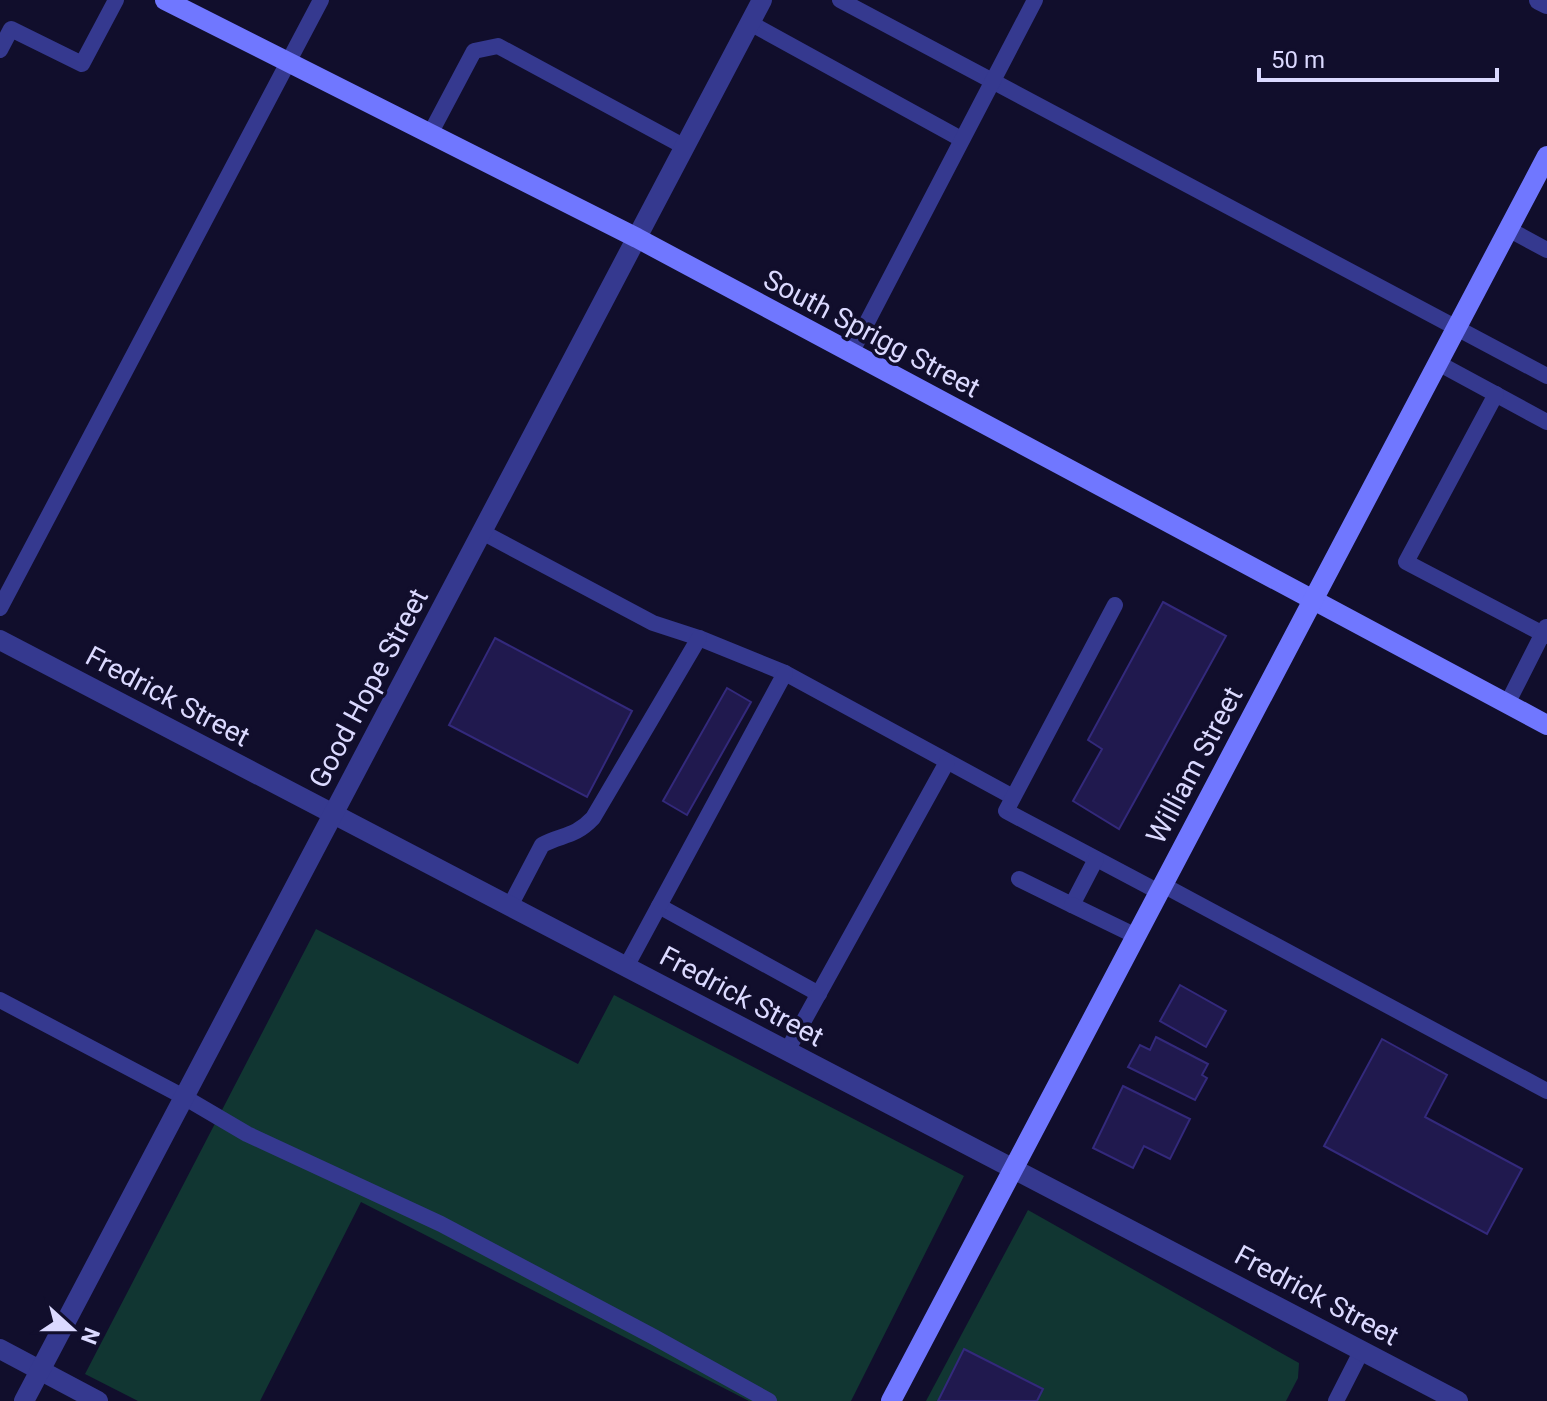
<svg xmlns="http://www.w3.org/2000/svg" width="1547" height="1401" font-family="Roboto,sans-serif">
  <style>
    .green { fill: #113632 }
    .building { fill: #20194e; stroke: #33297c; stroke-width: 2 }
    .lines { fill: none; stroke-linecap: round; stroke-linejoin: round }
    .lane { stroke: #35398f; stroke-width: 16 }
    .street { stroke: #35398f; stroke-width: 20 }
    .secondary { stroke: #7077ff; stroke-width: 20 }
    .labels { text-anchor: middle; stroke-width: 7; stroke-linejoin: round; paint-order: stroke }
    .street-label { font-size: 28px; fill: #dbd9ff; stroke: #110e2c }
  </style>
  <rect width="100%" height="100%" fill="#110e2c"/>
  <g class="green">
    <polygon points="316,929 578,1064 614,995 964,1176 851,1401 749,1401 361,1202 260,1401 138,1401 85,1374"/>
    <polygon points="1028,1210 1299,1363 1298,1378 1286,1401 926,1401"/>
  </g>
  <g class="building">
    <polygon points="1163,602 1226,636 1119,829 1073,801 1102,749 1088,740"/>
    <polygon points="495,638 632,711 587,797 449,725"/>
    <polygon points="727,688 751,702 687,815 663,801"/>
    <polygon points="1180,985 1226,1011 1206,1047 1160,1021"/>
    <polygon points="1156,1037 1208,1064 1202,1075 1207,1078 1195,1100 1128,1067 1140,1045 1150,1050"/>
    <polygon points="1382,1039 1447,1075 1425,1117 1522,1169 1487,1234 1324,1146"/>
    <polygon points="1123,1086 1190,1119 1170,1159 1144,1146 1133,1168 1093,1148"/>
    <polygon points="964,1349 1043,1389 1037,1401 938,1401"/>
  </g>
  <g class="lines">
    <g class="lane">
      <polyline points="840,0 1547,376"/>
      <polyline points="750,23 961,139"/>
      <polyline points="0,50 11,29 82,64 116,0"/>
      <polyline points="430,134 474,51 498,46 685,147"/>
      <polyline points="1508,229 1547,250"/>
      <polyline points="851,353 1035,0"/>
      <polyline points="1438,363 1547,422"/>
      <polyline points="1496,394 1406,562 1547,636"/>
      <polyline points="482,532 653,623 699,638 785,673 1013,797"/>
      <polyline points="1115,605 1006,811 1159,892"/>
      <polyline points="0,608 321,0"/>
      <polyline points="1507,704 1546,627"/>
      <polyline points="1019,879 1072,905 1096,859"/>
      <polyline points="1163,885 1547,1091"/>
      <polyline points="1072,905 1136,936"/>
      <path d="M510 906 542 845C562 834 574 838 593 818L699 638"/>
      <polyline points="659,906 819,994"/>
      <polyline points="626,967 785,673"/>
      <polyline points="0,1000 184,1097 247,1134 441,1224 654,1337 769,1401"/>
      <polyline points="787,1051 947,762"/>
      <polyline points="1336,1401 1362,1350"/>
    </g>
    <g class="street">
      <polyline points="1539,0 1547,4"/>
      <polyline points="0,640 1458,1401"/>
      <polyline points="0,1349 98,1401"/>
      <polyline points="24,1401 762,0"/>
    </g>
    <g class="secondary">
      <polyline points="165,0 637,238 1547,725"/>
      <polyline points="891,1401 1547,156"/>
    </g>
  </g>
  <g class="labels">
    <g class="street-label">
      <text transform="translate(872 333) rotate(28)" y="10">South Sprigg Street</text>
      <text transform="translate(368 688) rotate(-62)" y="10">Good Hope Street</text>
      <text transform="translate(168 696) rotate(28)" y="10">Fredrick Street</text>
      <text transform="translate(1194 765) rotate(-62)" y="10">William Street</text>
      <text transform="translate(742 996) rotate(28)" y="10">Fredrick Street</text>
      <text transform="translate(1317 1295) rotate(28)" y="10">Fredrick Street</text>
    </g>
  </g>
  <g transform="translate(72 1329) rotate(111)" stroke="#110e2c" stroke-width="6" paint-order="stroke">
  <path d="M0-6L14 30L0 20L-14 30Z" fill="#dbd9ff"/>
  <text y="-12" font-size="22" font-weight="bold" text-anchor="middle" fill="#dbd9ff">N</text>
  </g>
  <path d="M1259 68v12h238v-12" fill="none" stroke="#dbd9ff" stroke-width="4"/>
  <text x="1271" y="68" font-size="24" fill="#dbd9ff" stroke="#110e2c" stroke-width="6" paint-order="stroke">50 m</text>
</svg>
